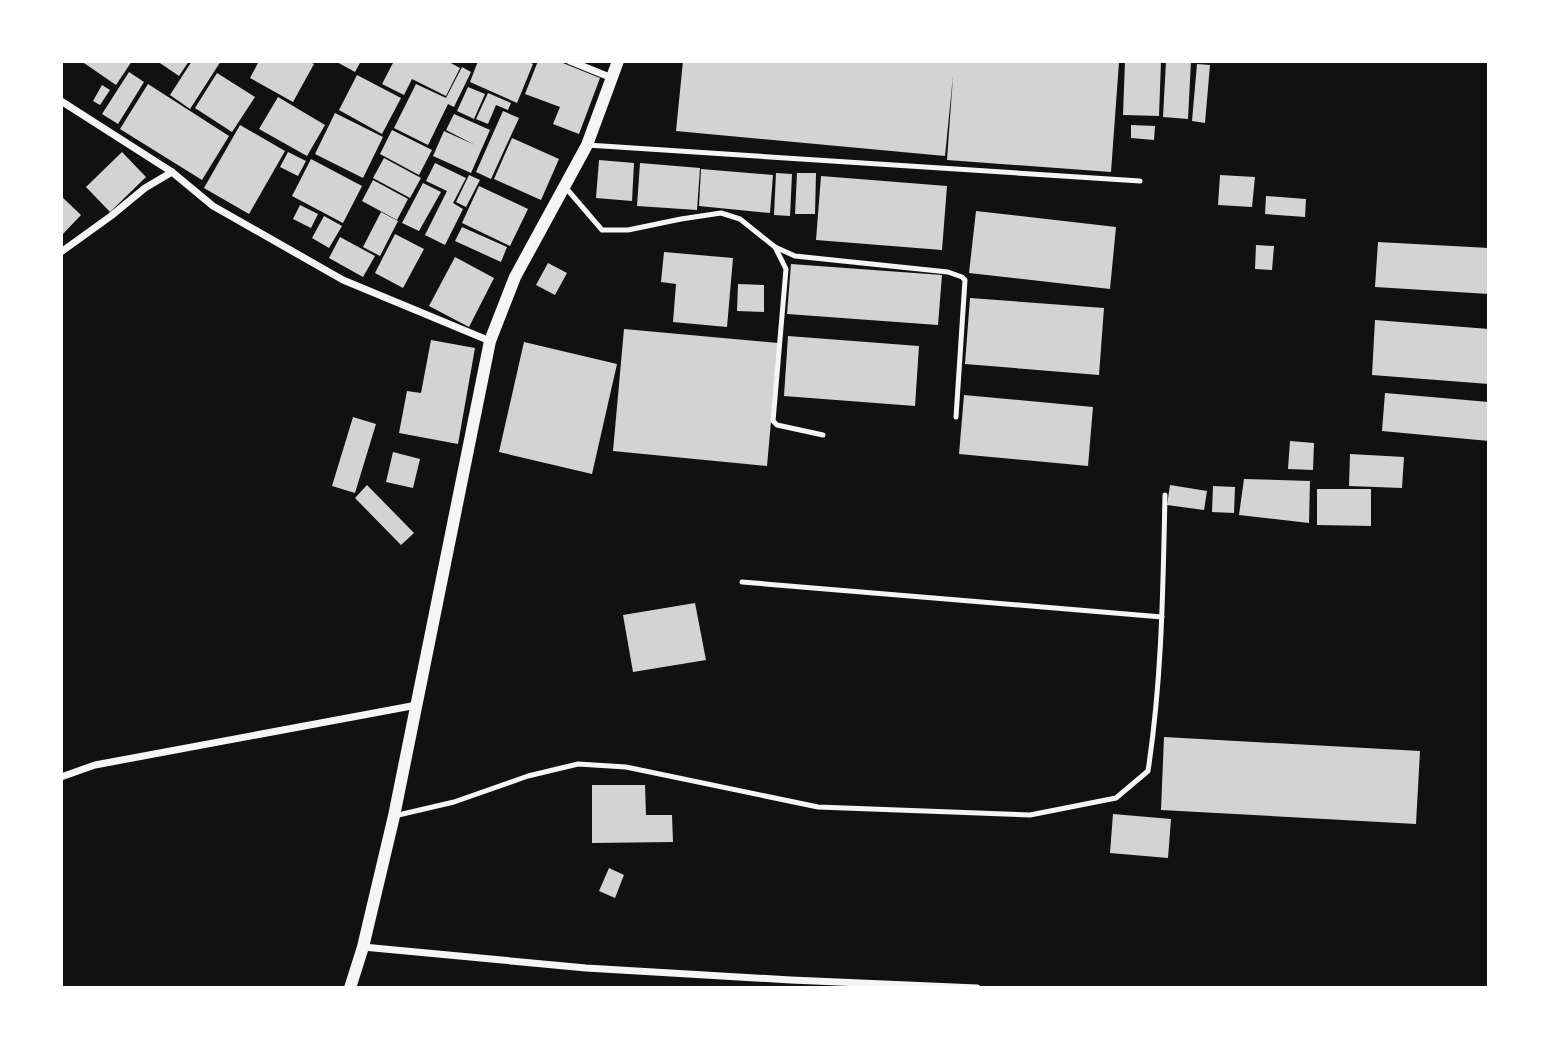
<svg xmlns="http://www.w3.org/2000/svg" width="1550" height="1049" font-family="'Archivo Narrow',sans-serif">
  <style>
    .building { fill: #d3d3d3 }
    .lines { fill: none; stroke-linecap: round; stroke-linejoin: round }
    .service { stroke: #f5f5f5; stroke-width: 5 }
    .minor { stroke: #f5f5f5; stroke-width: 7 }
    .tertiary { stroke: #f5f5f5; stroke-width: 12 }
  </style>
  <rect width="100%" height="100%" fill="#111"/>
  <g class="building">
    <polygon points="81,61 132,61 116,85"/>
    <polygon points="157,61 189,61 179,76"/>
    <polygon points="192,61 221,61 190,109 170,95"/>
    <polygon points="259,61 308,61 314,64 293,102 250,78"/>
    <polygon points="335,61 361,61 355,72"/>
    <polygon points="394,61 447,61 460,68 446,96 412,79 404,95 382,84"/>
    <polygon points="478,61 528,61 533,64 517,103 470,82"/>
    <polygon points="538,61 558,61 600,78 579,134 553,124 560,107 525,94"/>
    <polygon points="683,61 1119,62 1111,172 947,160 953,76 945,156 676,131"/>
    <polygon points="1125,61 1161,61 1159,116 1123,115"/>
    <polygon points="1166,61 1191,61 1188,119 1163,117"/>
    <polygon points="1197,64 1210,65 1205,123 1192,121"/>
    <polygon points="462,67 471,72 454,107 448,104 428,145 394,128 416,84 446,98"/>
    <polygon points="129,72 144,82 118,124 102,114"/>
    <polygon points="217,73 255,97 232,132 195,108"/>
    <polygon points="357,75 401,98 382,134 339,110"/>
    <polygon points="148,84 229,136 202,180 120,129"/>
    <polygon points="102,85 110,90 100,105 93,101"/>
    <polygon points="468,87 485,94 474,119 457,111"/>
    <polygon points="488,93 511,103 508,110 496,105 488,124 476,119"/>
    <polygon points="278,97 325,125 307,156 259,129"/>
    <polygon points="503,111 519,118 491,179 476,172"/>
    <polygon points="335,113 383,137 363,178 315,154"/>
    <polygon points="454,114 490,130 471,173 433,156 444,131 475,145 446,130"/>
    <polygon points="240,125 285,151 249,214 204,188"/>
    <polygon points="1131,125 1155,126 1154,140 1131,138"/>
    <polygon points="392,130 432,150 419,175 380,154"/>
    <polygon points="512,138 559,159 541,200 494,179"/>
    <polygon points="122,152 146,177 110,212 86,187"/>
    <polygon points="288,152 306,161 298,176 280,167"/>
    <polygon points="384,158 421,178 410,198 373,178"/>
    <polygon points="311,159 362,186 343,223 292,196"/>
    <polygon points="599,160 634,163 632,201 596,198"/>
    <polygon points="435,163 466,178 453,203 463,209 445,245 425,235 447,191 426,181"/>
    <polygon points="640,163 700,168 697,210 637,206"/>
    <polygon points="701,169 773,175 770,213 699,206"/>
    <polygon points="776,173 792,174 790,216 774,215"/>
    <polygon points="797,173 816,173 815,214 795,214"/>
    <polygon points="469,175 480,180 466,207 456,202"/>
    <polygon points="1220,175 1255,177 1252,207 1218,205"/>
    <polygon points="821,176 947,186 942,250 816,240"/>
    <polygon points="373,180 408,199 397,220 362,201"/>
    <polygon points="423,183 441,192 419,231 402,223"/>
    <polygon points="479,186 528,209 510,246 462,223"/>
    <polygon points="61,196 81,215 61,236"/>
    <polygon points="1266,196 1306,199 1305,217 1265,214"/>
    <polygon points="300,205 318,214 311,228 293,219"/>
    <polygon points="976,211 1116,227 1110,289 969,273"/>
    <polygon points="381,212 398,221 380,256 363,247"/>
    <polygon points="324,216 342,226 329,248 312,238"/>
    <polygon points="462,227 507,247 501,262 455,241"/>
    <polygon points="395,234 424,249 403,288 375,273"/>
    <polygon points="340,237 375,256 363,277 329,258"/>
    <polygon points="1378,242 1489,248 1489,294 1375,287"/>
    <polygon points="1256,245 1274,246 1272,270 1255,269"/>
    <polygon points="664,252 733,258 727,327 673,322 676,284 661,282"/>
    <polygon points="455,257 494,278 469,327 429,306"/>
    <polygon points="548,263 567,273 555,295 536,285"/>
    <polygon points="791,264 942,275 938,325 787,314"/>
    <polygon points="738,284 764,285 764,312 737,311"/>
    <polygon points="970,298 1104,308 1099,375 965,364"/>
    <polygon points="1375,320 1489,329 1489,384 1372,375"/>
    <polygon points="624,329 778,343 767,466 613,451"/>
    <polygon points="788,336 919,346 915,406 784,396"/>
    <polygon points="431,340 475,348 458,444 399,433 407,391 421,393"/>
    <polygon points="524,342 617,364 592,474 499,452"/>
    <polygon points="1385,393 1489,402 1489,441 1382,431"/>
    <polygon points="964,395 1093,407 1088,466 959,454"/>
    <polygon points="353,417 376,424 355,493 332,486"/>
    <polygon points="1290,441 1314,443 1313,470 1288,469"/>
    <polygon points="393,452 420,459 413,488 386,482"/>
    <polygon points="1350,454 1404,457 1402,488 1349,486"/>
    <polygon points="1244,479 1310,481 1309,523 1239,515"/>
    <polygon points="367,485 414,533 401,545 355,498"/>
    <polygon points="1170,485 1207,491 1204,510 1167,505"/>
    <polygon points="1213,486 1235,487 1234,513 1212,512"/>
    <polygon points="1317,489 1371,489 1371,526 1317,525"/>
    <polygon points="695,603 706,660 633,672 623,615"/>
    <polygon points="1164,737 1420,751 1416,824 1161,810"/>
    <polygon points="592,785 645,785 646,815 672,815 673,842 592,843"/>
    <polygon points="1113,814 1171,819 1168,858 1110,853"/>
    <polygon points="609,868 624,875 615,898 599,891"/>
  </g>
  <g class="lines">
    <g class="service">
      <polyline points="587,145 1140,181"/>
      <polyline points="566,188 602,230 628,230 681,219 721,213 740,219 775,247 786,269 773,421 777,425 823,435"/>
      <polyline points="775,247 795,256 948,272 962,277 965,280 956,417"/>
      <polyline points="742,582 1162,617"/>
      <path d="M394 816 454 802 528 776 578 764 626 767 818 807 1030 815 1116 798 1148 771C1162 680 1163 587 1165 495"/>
    </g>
    <g class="minor">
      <polyline points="570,61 612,78"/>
      <polyline points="61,101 172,172 213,206 343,280 490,341"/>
      <polyline points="61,252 111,216 145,188 172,172"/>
      <polyline points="61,777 95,765 417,705"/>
      <polyline points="363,947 586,968 791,980 977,988"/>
    </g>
    <polyline class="tertiary" points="350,988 363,947 394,816 490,341 515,277 587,145 618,61"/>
  </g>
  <rect width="1550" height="1049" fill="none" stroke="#ffffff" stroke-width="126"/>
</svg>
